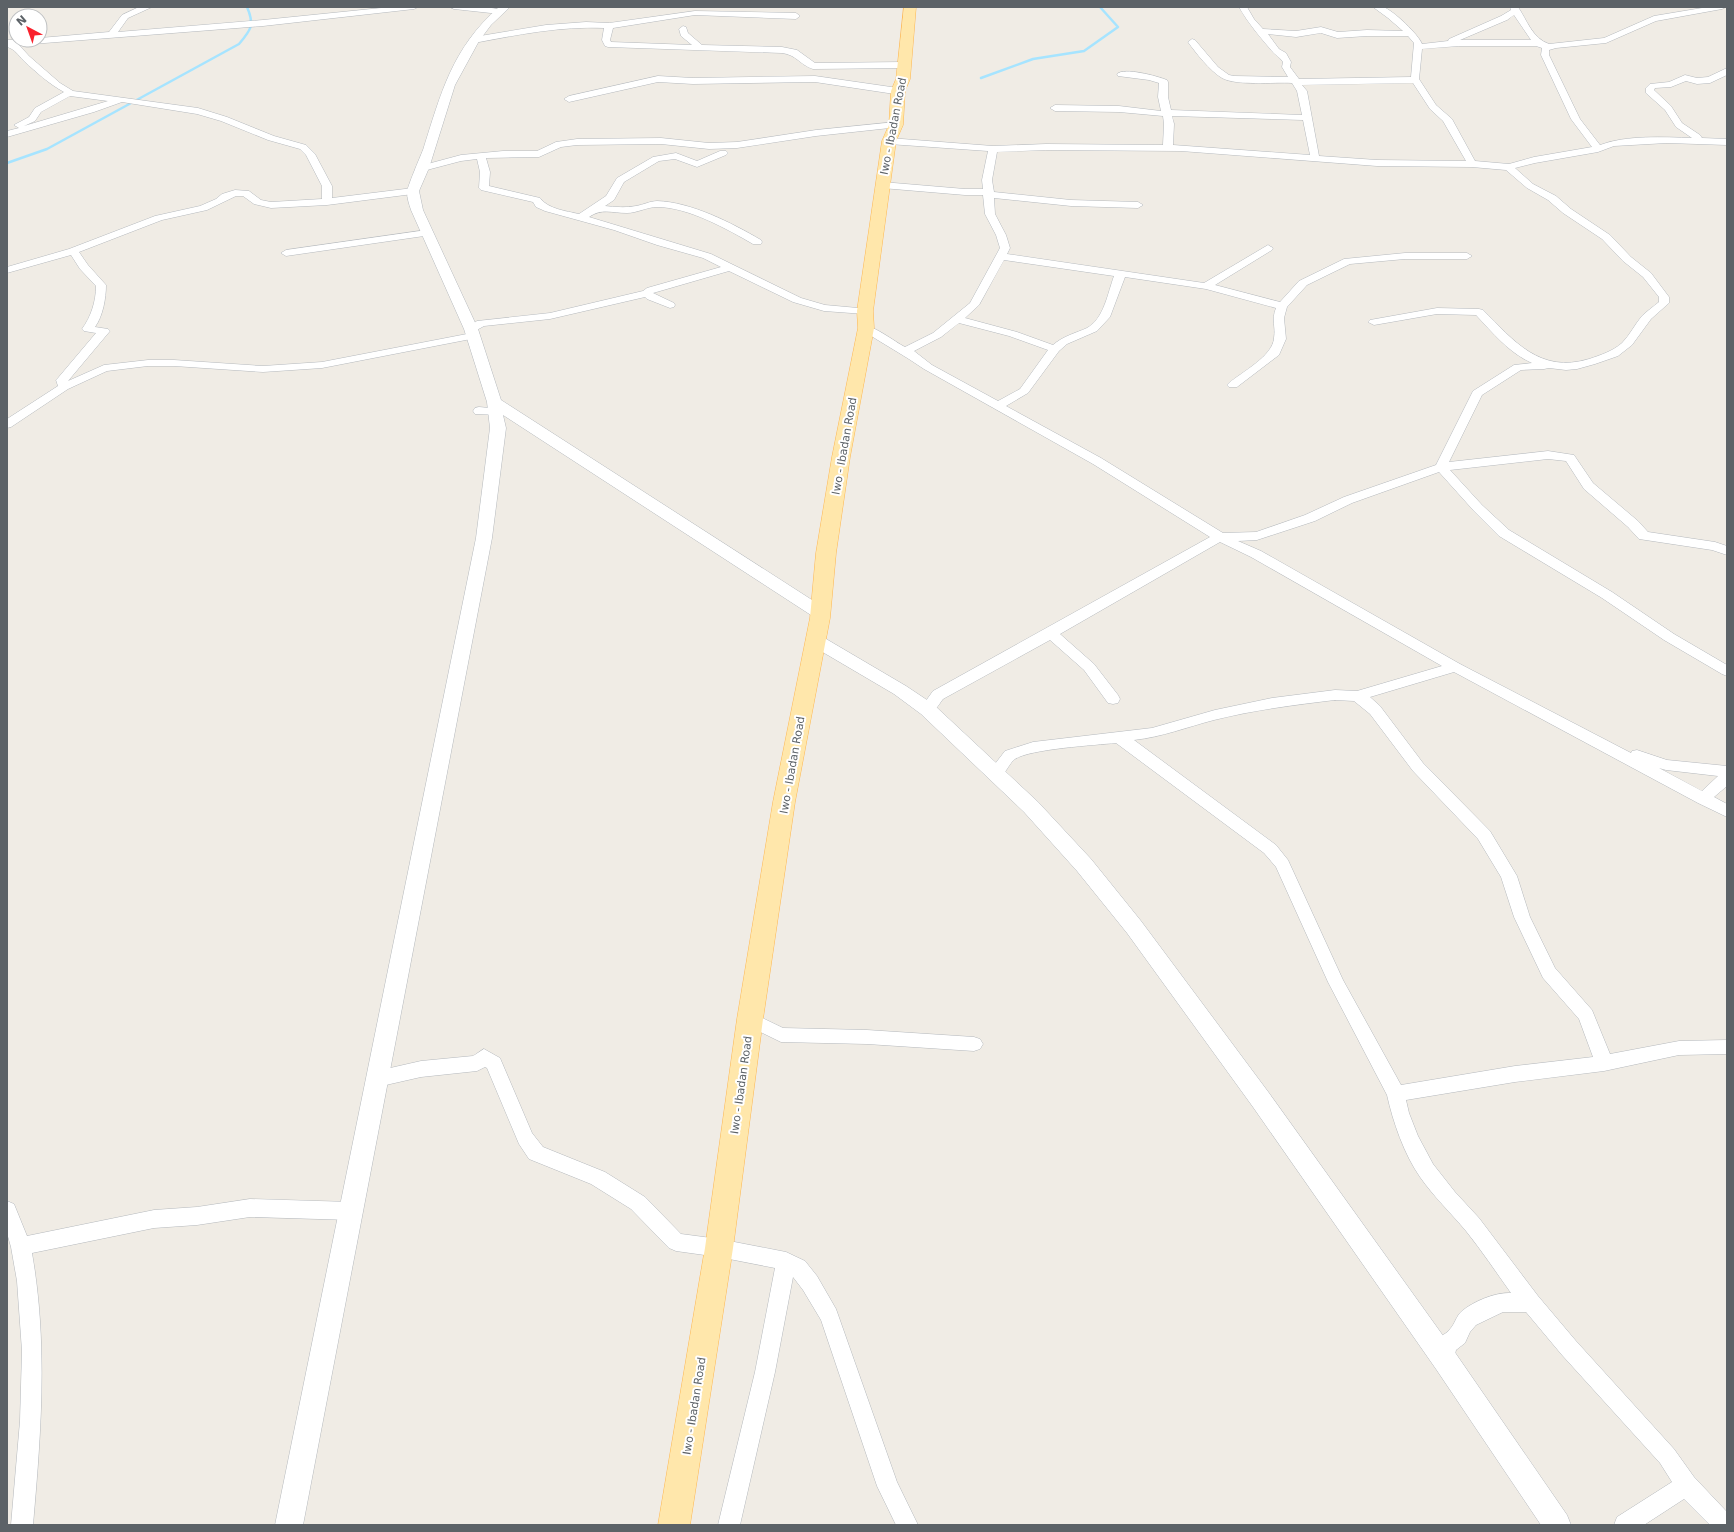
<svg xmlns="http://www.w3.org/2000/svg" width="1734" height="1532" font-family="'DejaVu Sans',sans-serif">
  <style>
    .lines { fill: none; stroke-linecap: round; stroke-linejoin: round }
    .stream { stroke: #a6e4ff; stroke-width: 2.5 }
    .minor-casing { stroke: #b5b9bd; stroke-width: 1 }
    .tertiary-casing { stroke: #b5b9bd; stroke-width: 1 }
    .primary-casing { stroke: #feb750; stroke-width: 1 }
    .minor { fill: #fff; fill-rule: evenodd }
    .tertiary { fill: #fff; fill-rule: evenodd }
    .primary { fill: #ffe7ab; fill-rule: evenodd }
    .labels { text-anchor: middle; stroke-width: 4; stroke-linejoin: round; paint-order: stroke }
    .street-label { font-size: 11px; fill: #5c6267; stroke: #fff }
  </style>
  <rect width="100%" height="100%" fill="#f0ece5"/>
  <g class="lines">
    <g class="stream">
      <polyline points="981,78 1033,59 1084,51 1118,27 1100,7"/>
      <path d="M7 163 47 149 239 44C251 30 255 25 247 7"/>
    </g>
    <g class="minor-casing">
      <g id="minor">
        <path d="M139 7H152L128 18 118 32 263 20 391 7H418L414 9 263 26 19 45 29 56 60 83 73 91 198 108 227 117 274 136 306 145 315 154 332 186V198L413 188 418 191 413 194 327 205 271 208 254 204 243 196H236L207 210 162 220 79 252 88 265 106 285C106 298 103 316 95 327L108 329 110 331 68 381 104 365 148 360H174L263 366 322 362 472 333 476 334 478 336 476 338 322 368 263 372 174 366H148L107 371 68 389 11 427 7 428V419L58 386 56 380 58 378 96 333 84 331 82 329C91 317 96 301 96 286L80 269 71 255 7 273V267L69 249 155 216 200 206 216 199 222 194 235 190 249 191 261 200 271 202 322 199V186L306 155 300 149 268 140 221 121 197 114 122 102 94 112 7 137V131L19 128 14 125 29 117 35 108 64 92C49 84 36 72 24 61 18 55 15 49 7 47V40H40V38L109 32 122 15ZM70 96 108 101 24 126 35 121 41 112Z"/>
        <path d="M450 7C462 7 496 5 504 12L500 14 454 9Z"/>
        <path d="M1239 7H1247L1254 19 1263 29 1296 31 1321 27 1338 32 1367 30 1403 31 1388 18 1373 7C1376 7 1380 6 1383 7 1393 10 1419 35 1422 44L1448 41 1449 39 1501 16 1511 10 1510 7H1518C1527 20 1532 38 1549 44L1604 38 1654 16 1708 7H1726L1722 9 1656 21 1606 43 1556 48 1549 50V55L1580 119 1600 145C1625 135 1665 137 1692 138L1676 127 1665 110 1646 93V88L1650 84 1669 82 1685 75 1697 78 1708 77 1727 68V75L1710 83 1697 84 1686 81 1671 87 1655 88 1654 90 1671 106 1682 123 1700 135 1702 138 1727 139V145L1667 143 1614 146 1598 152 1535 163 1515 168 1533 184 1556 196 1571 209 1610 235 1631 257 1651 273 1669 297V303L1651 319 1632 345 1618 356 1595 364 1577 369 1566 370 1549 368 1544 369 1521 370 1482 395 1449 462 1548 451 1574 455 1593 483 1638 521 1648 532 1715 542 1727 546V555L1712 550 1639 539 1628 527 1584 489 1566 461 1548 459 1450 470 1482 505 1509 530 1612 592 1674 634 1727 665V676L1722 674 1664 640 1602 598 1499 536 1474 511 1439 472 1352 503 1315 521 1257 540 1238 541 1261 551 1460 664 1631 753 1632 751 1637 750 1667 760 1727 766V786L1714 797 1727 804V817L1698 803 1454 672 1370 697 1380 706 1423 763 1490 831 1517 876 1530 917 1555 968 1592 1010 1610 1054 1679 1041 1727 1040V1054L1679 1055 1604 1071 1515 1082 1406 1100 1409 1113 1418 1136 1433 1164 1455 1192 1479 1218 1538 1296 1576 1341 1674 1449 1694 1477 1727 1512V1525H1710L1684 1499 1644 1525H1614L1617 1517 1672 1482 1660 1463 1562 1355 1526 1312H1503L1476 1325 1470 1332 1465 1343 1456 1350 1452 1367 1445 1370 1438 1367C1434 1359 1434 1345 1441 1337 1443 1334 1448 1333 1450 1329 1455 1324 1456 1316 1462 1311 1474 1301 1496 1292 1511 1293 1496 1272 1482 1251 1466 1231 1451 1213 1434 1197 1420 1177 1404 1154 1393 1122 1387 1095L1328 982 1276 867 1264 853 1116 743C1096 745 1030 749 1015 759 1006 766 1005 781 991 777L988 773 1005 751 1033 742 1152 728 1215 710 1272 698 1335 690 1357 691 1442 666 1251 557 1220 542 1060 634 1094 664 1118 695 1120 699 1118 703 1113 704 1108 703 1084 670 1050 640 943 699C937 707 933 716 922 713L920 709 933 691 1210 537 1093 464 924 369C904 355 883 344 862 330L860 328 862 326C871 323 895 342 905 347L933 333 970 303 1000 248 996 235 985 214 983 195H965L882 188 877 185 882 182 965 189H983L982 180 988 151 889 144 884 141 889 138 993 146 1046 144 1163 145 1164 124 1163 116 1119 112 1055 111 1050 108 1055 105 1119 106 1161 111 1158 97 1159 83 1149 80 1118 76 1117 74C1124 67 1157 76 1167 80L1168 82V97L1171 110 1302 115 1297 91 1292 83C1274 82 1236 86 1222 78 1210 71 1196 53 1188 42L1192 39 1195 40 1218 67 1229 75 1234 76 1288 77 1282 67 1283 62C1280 57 1275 55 1272 51 1260 37 1248 23 1239 7ZM1514 15 1531 40H1460L1507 20ZM1321 33 1337 38 1367 36H1408L1414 43 1411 77 1299 79 1290 67 1291 62 1286 53 1279 49 1268 34 1296 37ZM1459 46H1536L1542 48 1541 55 1571 119 1592 147 1534 157 1509 164 1475 161 1452 119 1436 105 1419 79 1422 49ZM1413 83 1430 109 1443 121 1466 161 1377 160 1319 156 1307 91 1302 85ZM1172 116 1303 120 1310 155 1173 145 1174 124ZM1046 150 1181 151 1377 166 1472 167 1506 170 1527 188 1548 200 1563 213 1602 239 1623 261 1643 277 1659 297V302C1653 307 1647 311 1642 316 1635 324 1630 335 1622 343 1613 351 1601 355 1589 359 1540 374 1514 341 1483 310L1479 309 1437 308 1370 320 1368 322 1374 325 1437 314 1476 315C1493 333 1509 353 1532 363L1514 365 1473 391 1436 465 1344 497 1305 515 1256 532 1223 533 1101 458 1006 406 1028 393 1059 351 1067 344 1097 331 1110 317 1125 277 1206 289 1276 308C1271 321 1276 326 1274 338 1273 356 1242 372 1229 383L1227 385 1229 387H1237L1279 355 1286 339 1284 318 1287 307 1307 285 1350 264 1405 259H1467L1472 256 1467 253H1405L1344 259 1299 281 1280 302 1215 285 1272 250 1273 248 1268 245 1204 283 1007 254 1010 248 1006 235 995 214 994 198 1071 206 1138 208 1143 205 1138 202 1071 200 994 192 992 180 997 152ZM1004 260 1114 276C1108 292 1104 319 1087 328 1076 333 1063 336 1053 345L1017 332 965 318 979 305ZM959 323 1009 336 1048 350 1020 389 998 401 932 365 914 351 941 337ZM1335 700 1354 701 1370 714 1413 771 1478 839 1501 877 1514 917 1543 978 1579 1019 1593 1057 1515 1066 1401 1085 1343 980 1288 860 1276 845 1134 740C1162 737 1187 727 1214 720 1254 710 1294 705 1335 700ZM1659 768 1666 770 1718 776 1702 791Z"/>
        <path d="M695 11 796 13 800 16 796 19 695 15 613 28 610 40 611 42 692 45 681 36 679 29 683 26 686 27 688 33 702 45 782 47 797 50 815 63 904 62 908 65 904 68 813 69C800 65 797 55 782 53L608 47 605 46 602 40 604 28C560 26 517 35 474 43L470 40 474 37 546 25 586 22 609 23Z"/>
        <polygon points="658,76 693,78 815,76 898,88 903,91 898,94 888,93 815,82 693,84 658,82 569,102 564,99 569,96"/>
        <path d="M896 122 901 125 899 127 816 136 737 148 709 149 661 144 577 145 561 147 539 157 486 158 490 172 489 186 540 198C548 209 566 211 579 214L606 196 617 178 653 157 676 153 697 161 720 151H726L728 153 726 155 697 167 675 159 659 161 624 182 614 200 605 206C615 207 626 208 636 206 643 205 650 201 657 201 691 202 732 223 761 240L762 242 761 244H753C727 229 688 207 657 207 647 207 637 213 627 213 611 213 602 208 589 217L711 254 801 298 825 305 869 309 870 311 865 314 824 311 793 302 729 271 653 293 674 303 675 305 674 307 670 308 647 299 645 297 550 319 484 326 475 331H467L465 329 477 321 550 313 643 291 647 288 721 267 703 258 657 245 614 230 545 211 536 207 533 202 481 190 479 188 480 172 477 159 461 161 423 171 418 168 420 166 461 155 503 151H537L556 142 577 139 661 138 709 143 737 142 816 130Z"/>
        <polygon points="427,230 432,233 431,235 286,256 281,253 286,250"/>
        <polygon points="479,407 500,409 502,412 500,415 475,414 473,411 475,408"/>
        <polygon points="750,1012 783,1028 867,1030 974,1037 980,1039 983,1044 980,1049 974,1051 867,1044 781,1042 744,1024 741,1019 744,1014"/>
        <polygon points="484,1049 500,1058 532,1133 543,1147 605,1172 645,1197 681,1234 719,1239 786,1252 805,1261 817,1276 836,1309 897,1482 918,1525 896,1525 877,1486 821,1320 803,1290 793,1277 775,1372 740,1525 718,1525 755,1372 775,1268 719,1257 676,1251 669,1248 631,1209 591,1184 529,1159 519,1144 487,1068 485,1067 477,1071 421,1077 377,1087 371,1084 368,1079 371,1074 377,1071 421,1061 473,1056"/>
        <path d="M250 1199 351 1202 358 1205 360 1211 358 1217 351 1220 250 1217 197 1225 154 1228 32 1253C48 1344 41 1434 33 1525H11L20 1421 22 1351 17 1281 11 1247 7 1233V1201L14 1204 27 1236 154 1210 197 1207Z"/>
      </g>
    </g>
    <g class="tertiary-casing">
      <g id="tertiary">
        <path d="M499 7H510L491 25 479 41 455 85 429 168 419 191 423 210 478 329 501 400 826 609 829 613 826 617 820 619 814 617 503 415 506 428 492 538 303 1525H275L476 538 490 428 487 402 464 329 411 210C409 204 407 198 407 192 407 188 420 157 423 150 441 93 452 48 499 7Z"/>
        <polygon points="815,634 821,636 906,686 933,704 1038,802 1091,859 1141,921 1269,1093 1454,1351 1567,1515 1571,1525 1541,1525 1436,1369 1253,1107 1127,933 1077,871 1024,812 921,714 894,694 809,644 806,640 809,636"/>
      </g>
    </g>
    <g class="primary-casing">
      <polygon id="primary" points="904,7 916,7 910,79 905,91 903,125 896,141 873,311 874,328 850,457 836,553 830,618 795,802 763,1019 733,1248 690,1525 658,1525 705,1248 737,1019 773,802 810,618 816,553 832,457 858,328 857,311 870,223 882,141 889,125 891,91 896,79"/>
    </g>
    <use href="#minor" class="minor"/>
    <use href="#tertiary" class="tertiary"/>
    <use href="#primary" class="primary"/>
  </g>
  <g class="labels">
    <g class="street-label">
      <text transform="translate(893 126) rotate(-79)" y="4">Iwo - Ibadan Road</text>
      <text transform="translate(844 446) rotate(-80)" y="4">Iwo - Ibadan Road</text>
      <text transform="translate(792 765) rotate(-80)" y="4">Iwo - Ibadan Road</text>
      <text transform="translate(741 1085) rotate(-82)" y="4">Iwo - Ibadan Road</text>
      <text transform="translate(694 1406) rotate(-81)" y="4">Iwo - Ibadan Road</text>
    </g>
  </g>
  <rect width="1734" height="1532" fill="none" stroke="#5c6267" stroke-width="16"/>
  <g transform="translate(28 28) rotate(319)"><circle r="19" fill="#ffffff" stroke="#bec0c2"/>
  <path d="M0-3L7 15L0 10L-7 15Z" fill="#f9222d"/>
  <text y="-6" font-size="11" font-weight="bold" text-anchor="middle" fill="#5c6267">N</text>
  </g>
</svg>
